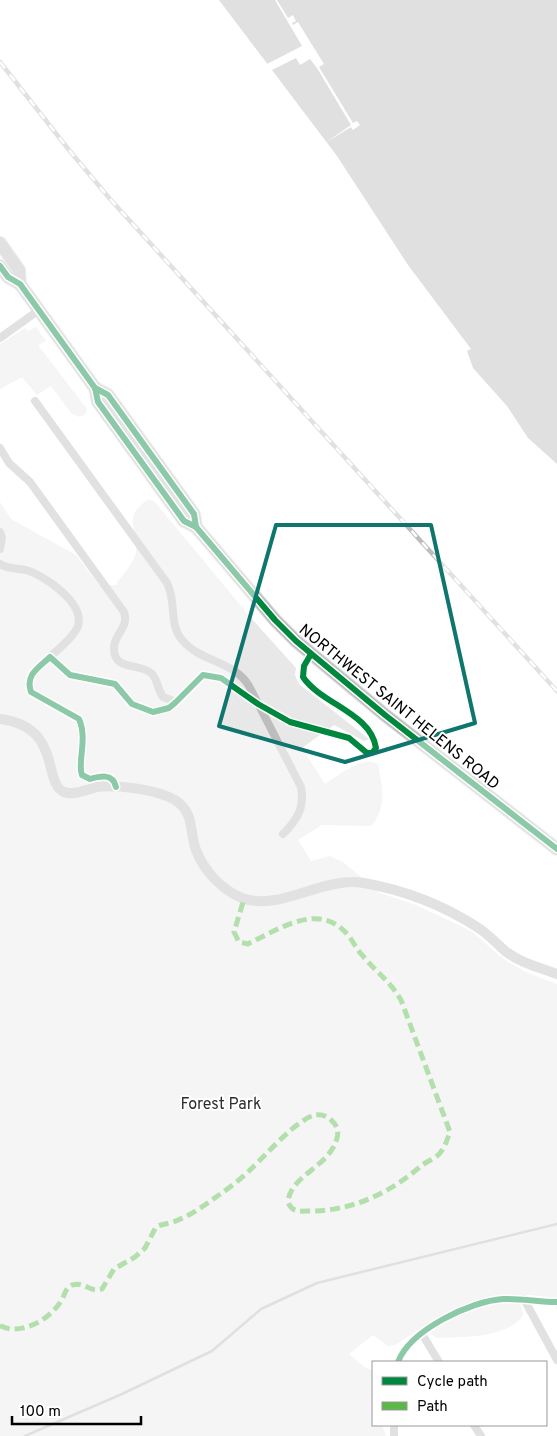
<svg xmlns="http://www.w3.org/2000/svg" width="557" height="1436" font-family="Overpass,sans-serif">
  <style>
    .green { fill: #e8e8e8 }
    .water { fill: #bababa }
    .pier { fill: #fff }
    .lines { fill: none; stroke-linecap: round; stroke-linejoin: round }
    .stream { stroke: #bababa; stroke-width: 2.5 }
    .trunk-casing { stroke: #dbdbdb; stroke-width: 14 }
    .minor { stroke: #bdbdbd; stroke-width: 8 }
    .secondary { stroke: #bfbfbf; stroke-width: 10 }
    .trunk { stroke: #bdbdbd; stroke-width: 12 }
    .rail-casing { stroke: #bdbdbd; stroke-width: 4.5 }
    .rail { stroke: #fff; stroke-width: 2.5; stroke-dasharray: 8; stroke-linecap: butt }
    .quiet { stroke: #58b947; stroke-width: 5; stroke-dasharray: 10 5; stroke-linecap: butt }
    .cycleway-casing { stroke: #fff; stroke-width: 9 }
    .cycleway { stroke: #00873e; stroke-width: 6 }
    .marked { fill: none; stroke: #0f766e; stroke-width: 4; stroke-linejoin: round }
    .labels { text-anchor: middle; stroke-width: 4; stroke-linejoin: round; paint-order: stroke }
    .street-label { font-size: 16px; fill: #000; stroke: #fff }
    .park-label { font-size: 16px; fill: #2d2d2d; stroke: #fff }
  </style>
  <rect width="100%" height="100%" fill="#fff"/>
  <g class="green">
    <polygon points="36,327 46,341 38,345 87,409 85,414 80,417 72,414 51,386 37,395 22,377 0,389 0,344 25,328 28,331"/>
    <path d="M147 500 154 501 251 618 296 668 295 675 299 684 369 739 364 741 334 725 302 748 325 784C338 776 363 755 378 764 382 787 388 806 371 826L322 825 298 840 311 861 330 856 343 862 380 893 416 905 471 931 505 960 526 972 557 984V1310L550 1297 528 1295 519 1297 523 1315C508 1339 460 1337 436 1338L423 1327 395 1345 388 1346 373 1335 349 1354 363 1366 373 1371V1425H382L386 1436H0V502L11 519 76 555 100 586 116 585C121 576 135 562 136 552 139 528 121 519 147 500Z"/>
  </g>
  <polygon class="water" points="219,0 557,0 557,464 528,438 507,406 473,368 467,351 471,349 408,265 337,156"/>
  <polygon class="pier" points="275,0 277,0 288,18 293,15 296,21 292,23 293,25 298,22 324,64 319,67 353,123 357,121 360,125 353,130 351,127 325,143 351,125 317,68 310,59 300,65 296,58 270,71 265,65 302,46"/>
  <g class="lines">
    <polyline class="stream" points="25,1436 122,1394 212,1351 261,1309 317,1283 557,1224"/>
    <g class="trunk-casing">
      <g id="trunk">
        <polyline points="0,243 19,270 20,284"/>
        <polyline points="0,266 8,277 20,284 95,388 98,402 184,521 196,527 275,620 296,641 385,715 557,849"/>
        <polyline points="95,388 108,395 194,514 196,527"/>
      </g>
    </g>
    <g class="minor">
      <polyline points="0,338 39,310"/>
      <path d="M35 401 167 583C177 602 168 625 183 641 201 662 234 661 249 686L301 787C305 808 297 820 283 834"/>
      <path d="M0 448 9 463 30 482 124 612C129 628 115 633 114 647 113 672 139 662 151 673 158 679 157 689 163 697L176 702"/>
      <polyline points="0,532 2,538 0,549"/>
      <path d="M0 564C7 569 17 568 26 570 44 575 85 603 78 626 74 637 58 649 50 657"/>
      <path d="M116 787C113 773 100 776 90 779L82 775C77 763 88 739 79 719L31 692C25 675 38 668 50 657L70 675 115 684 132 704 153 712 169 708 176 702 203 675 221 678 258 704 290 722 349 738 367 753H372L376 748C371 713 321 704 303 677L304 666 311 654"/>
      <polyline points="524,1299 557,1360"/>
      <polyline points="422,1334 439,1362"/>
      <path d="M398 1362C410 1330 471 1301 503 1299 521 1298 539 1302 557 1302"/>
      <polyline points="394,1425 394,1436"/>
      <polyline points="474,1425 481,1436"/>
    </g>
    <path class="secondary" d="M0 719C63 727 42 783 64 792 74 796 88 789 97 787 117 784 158 790 175 800 195 813 189 831 196 850 204 871 222 890 242 898 280 912 322 876 364 883 403 890 443 905 477 927 487 933 496 943 505 951 521 963 538 967 557 974"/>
    <use href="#trunk" class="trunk"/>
    <g class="rail-casing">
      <polyline id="rail" points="0,62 69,150 110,199 557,691"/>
    </g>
    <use href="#rail" class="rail"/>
    <path class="quiet" d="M0 1326C4 1327 8 1329 11 1329 31 1330 51 1317 61 1301 65 1295 65 1288 72 1285 84 1281 90 1293 102 1289L114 1269 135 1257 145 1248 156 1227C162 1224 167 1224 173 1222 188 1217 204 1206 216 1197 228 1189 241 1179 251 1169 266 1155 297 1119 315 1115 321 1114 328 1116 332 1121 337 1125 339 1132 337 1138 330 1167 290 1175 288 1202 292 1213 301 1211 310 1211 352 1211 390 1193 421 1166 427 1161 435 1159 440 1153 445 1147 447 1140 450 1132L401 1000C390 981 377 973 363 956 355 948 351 936 342 929 314 904 275 931 248 944L239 942 234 932 244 899"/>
    <g class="cycleway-casing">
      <g id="cycleway">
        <polyline points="0,266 8,277 20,284 95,388 98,402 184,521 196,527 275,620 296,641 385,715 557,849"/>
        <polyline points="95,388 108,395 194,514 196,527"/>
        <path d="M116 787C113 773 100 776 90 779L82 775C77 763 88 739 79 719L31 692C25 675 38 668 50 657L70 675 115 684 132 704 153 712 169 708 176 702 203 675 221 678 258 704 290 722 349 738 367 753H372L376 748C371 713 321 704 303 677L304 666 311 654"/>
        <path d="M398 1362C410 1330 471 1301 503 1299 521 1298 539 1302 557 1302"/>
      </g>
    </g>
    <use href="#cycleway" class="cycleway"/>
  </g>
  <path d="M0 0H557V1436H0ZM276 525H431L475 723 345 762 219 726Z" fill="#fff" fill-opacity=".55" fill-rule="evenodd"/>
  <path class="marked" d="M276 525H431L475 723 345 762 219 726Z"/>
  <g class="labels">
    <g class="street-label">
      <text transform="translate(400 706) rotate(39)" y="6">NORTHWEST SAINT HELENS ROAD</text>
    </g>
    <g class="park-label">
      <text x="221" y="1109">Forest Park</text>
    </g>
  </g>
  <rect x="372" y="1361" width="175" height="65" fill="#ffffff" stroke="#999999"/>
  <rect x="382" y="1377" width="25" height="8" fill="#00873e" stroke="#999999"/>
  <text x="417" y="1386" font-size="15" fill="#000000">Cycle path</text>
  <rect x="382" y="1402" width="25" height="8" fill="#58b947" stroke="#999999"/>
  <text x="417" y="1411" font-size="15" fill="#000000">Path</text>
  <path d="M12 1416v8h129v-8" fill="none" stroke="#000000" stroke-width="2.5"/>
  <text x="20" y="1416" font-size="15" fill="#000000" stroke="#ffffff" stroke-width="4" paint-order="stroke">100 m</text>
</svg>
